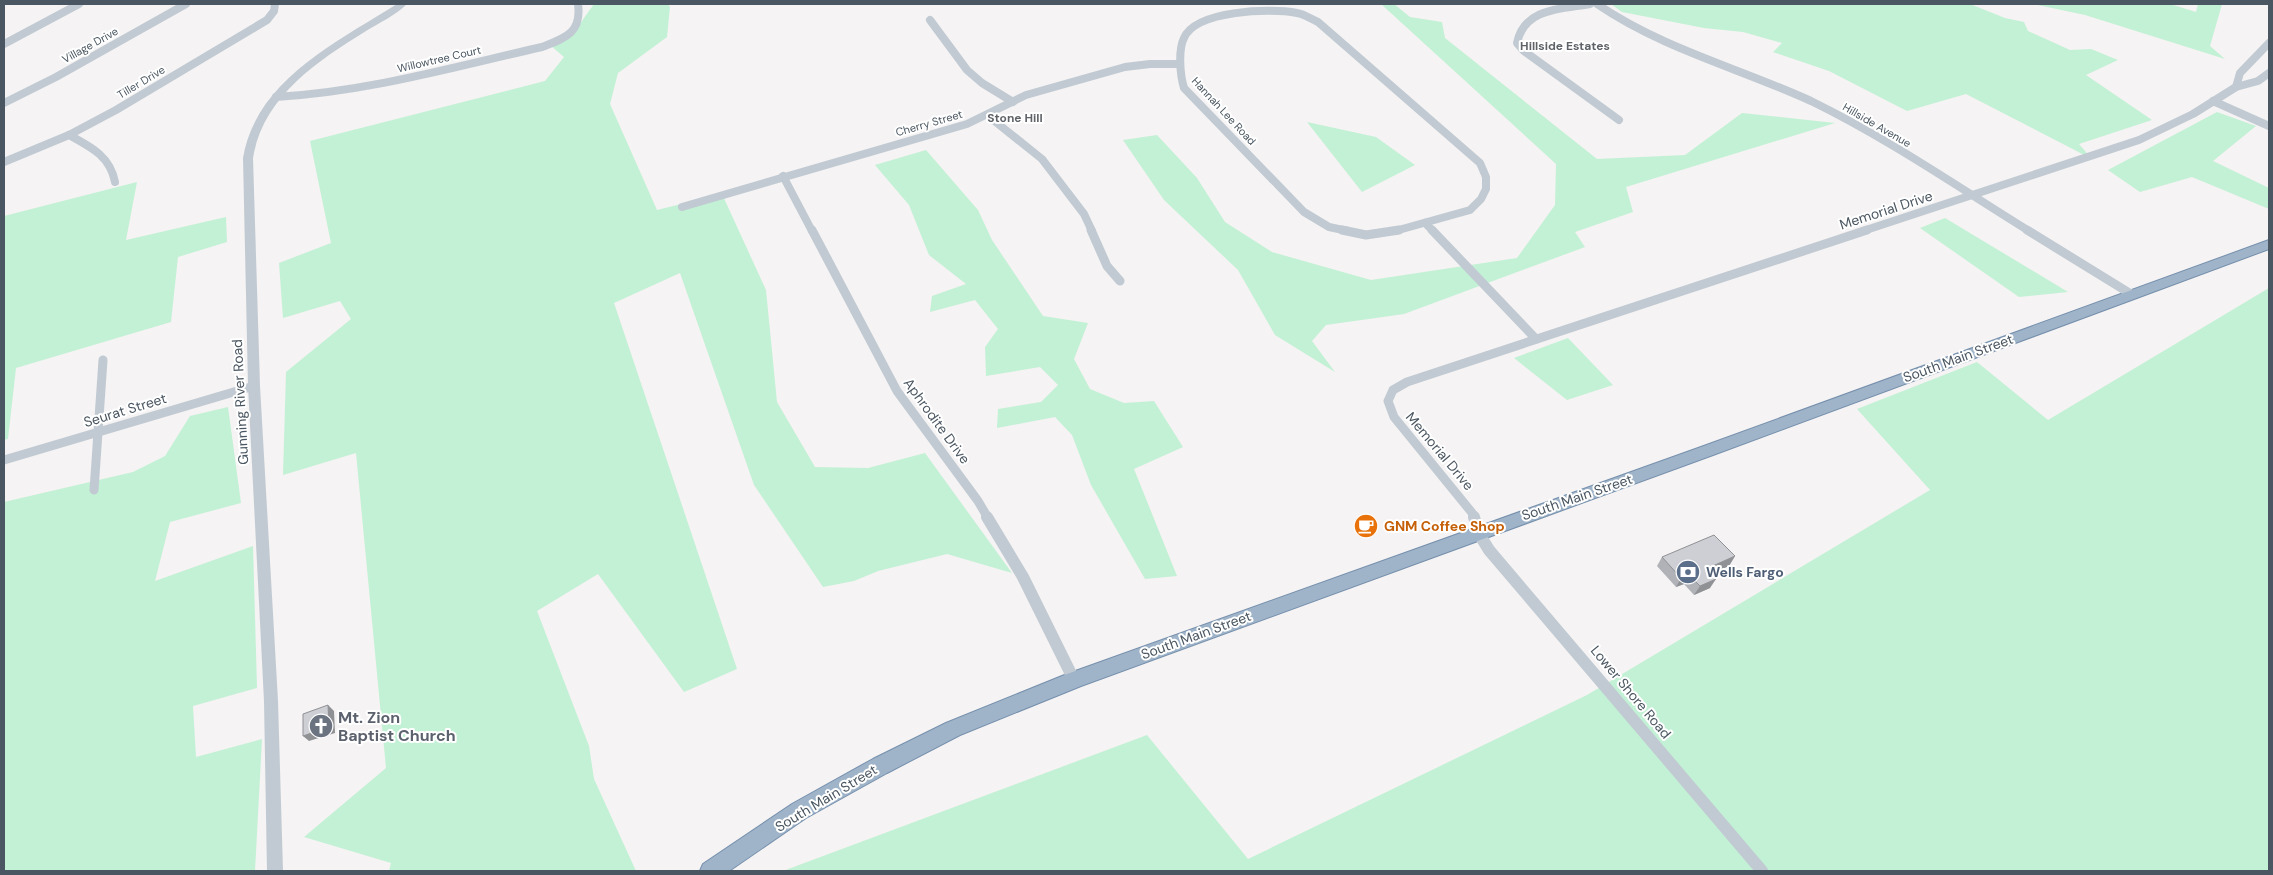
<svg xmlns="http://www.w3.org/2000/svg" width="2273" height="875" font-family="'DM Sans',sans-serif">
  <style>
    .green { fill: #c3f1d5 }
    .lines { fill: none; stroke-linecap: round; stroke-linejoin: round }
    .trunk-casing { stroke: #7690ad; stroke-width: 2 }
    .minor-far2 { stroke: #c1cad2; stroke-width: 8 }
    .minor-far1 { stroke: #c1cad2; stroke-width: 9 }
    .minor { stroke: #c1cad2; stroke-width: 12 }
    .tertiary { fill: #c1cad2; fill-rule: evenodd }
    .trunk { fill: #9fb4c9; fill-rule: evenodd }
    .wall { fill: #b0b2b7 }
    .shaded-wall { fill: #909195 }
    .building { fill: #cdcfd5; stroke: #909195 }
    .labels { text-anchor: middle; stroke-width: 4; stroke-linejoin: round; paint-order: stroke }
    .far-street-label { font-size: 11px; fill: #4a5661; stroke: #fff }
    .far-neighbourhood-label { font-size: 12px; font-weight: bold; fill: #5f6368; stroke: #fff }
    .street-label { font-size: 14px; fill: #4a5661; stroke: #fff }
    .food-label { font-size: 14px; font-weight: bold; fill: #c56008; stroke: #fff; text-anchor: start }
    .service-label { font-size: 14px; font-weight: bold; fill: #4e5e75; stroke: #fff; text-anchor: start }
    .near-worship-label { font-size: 16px; font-weight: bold; fill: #5b616d; stroke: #fff; text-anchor: start }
  </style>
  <rect width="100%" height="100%" fill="#f5f3f3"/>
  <g class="green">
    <polygon points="594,4 668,4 670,7 667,37 618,73 610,104 657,210 722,194 766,290 777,402 815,467 868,468 925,453 1012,573 947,554 878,571 854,581 823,587 754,485 680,273 614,303 737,669 684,692 598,574 537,611 589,746 594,779 636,871 389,871 391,863 304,837 386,768 356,453 283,475 286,372 351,319 340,301 283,318 279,263 331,243 310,141 545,81 564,57 550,45 579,25"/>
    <polygon points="1381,4 1394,4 1410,17 1442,22 1445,38 1597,159 1685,155 1742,113 1835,123 1626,187 1633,212 1575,232 1585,247 1404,314 1326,325 1312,341 1335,372 1275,335 1238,270 1164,200 1123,140 1157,135 1197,178 1225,222 1272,252 1371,280 1517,258 1555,205 1556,164"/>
    <polygon points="1611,4 1970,4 2005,18 2024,22 2028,31 2070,50 2091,49 2118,60 2086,75 2152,120 2079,144 2092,159 1966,94 1907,111 1829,71 1773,52 1782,43 1743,32 1704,28 1622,12"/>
    <polygon points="2033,4 2170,4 2196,12 2198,4 2222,4 2210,46 2225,59 2085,15"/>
    <polygon points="2217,112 2256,126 2213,161 2269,188 2269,209 2192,177 2140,192 2108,170"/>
    <polygon points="1307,122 1376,137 1415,165 1362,192"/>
    <polygon points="926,150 978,210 992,240 1043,316 1088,323 1074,359 1090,389 1124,403 1154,401 1183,447 1134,469 1177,576 1145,579 1091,485 1072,435 1055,417 997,428 998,409 1041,402 1058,385 1040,367 986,376 985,347 998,329 975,300 930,312 932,296 966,284 929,255 909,205 875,165"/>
    <polygon points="137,182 126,240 226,217 227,242 178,257 171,322 16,368 8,439 4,440 4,216"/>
    <polygon points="1945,218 2068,292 2019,297 1920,228"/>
    <polygon points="2269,288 2269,871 783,871 1147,735 1248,859 1587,695 1930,490 1857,409 1977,362 2048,420"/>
    <polygon points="1568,338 1613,385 1567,400 1514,358"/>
    <polygon points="228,407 241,503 170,522 155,581 253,546 257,688 193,706 196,757 262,739 255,871 4,871 4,502 133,472 165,456 190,416"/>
  </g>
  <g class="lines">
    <g class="trunk-casing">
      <polygon id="trunk" points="2269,240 2269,249 1713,455 1081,686 960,735 887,773 806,818 729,871 700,871 703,864 792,804 873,759 946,723 1067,674 1701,447"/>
    </g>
    <g class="minor-far2">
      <path d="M1590 4C1561 9 1524 8 1517 43L1524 51 1619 120"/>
      <path d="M1597 4C1663 49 1739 68 1811 101 1887 138 1958 187 2029 231"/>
      <polyline points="930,20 967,70 982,83 1013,102"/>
      <polyline points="2269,43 2240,73 2236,87 2258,81 2269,73"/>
      <polyline points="4,44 79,4"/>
      <path d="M276 97C366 92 454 67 542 47 565 38 582 33 578 4"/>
      <polyline points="2213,101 2269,126"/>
      <polyline points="4,103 56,77 186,4"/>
      <polyline points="987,115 1042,159 1084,214 1092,231"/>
      <path d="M69 135C91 147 110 156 115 182"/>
      <polyline points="4,162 69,135 116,110 267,20 274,11 275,4"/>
      <polyline points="783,176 812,231"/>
      <polyline points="682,207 967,124 1026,95 1125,67 1150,64 1180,64"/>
      <polyline points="1425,223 1433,231"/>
      <path d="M1348 231 1329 227 1304 212 1184 88C1180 75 1178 50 1184 38 1196 10 1271 8 1297 13 1304 14 1311 19 1318 22L1480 163 1486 177V189L1481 199 1470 210 1395 231"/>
      <polyline points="1863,231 2139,140 2193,114 2236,87"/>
    </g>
    <g class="minor-far1">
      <polyline points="812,230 897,391 978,501 988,518"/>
      <polyline points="1091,230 1107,266 1120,281"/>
      <polyline points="1342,230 1366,235 1399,230"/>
      <polyline points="1432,230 1536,339"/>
      <polyline points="2027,230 2131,294"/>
      <polyline points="4,460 254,386"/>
      <polyline points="94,490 103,360"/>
      <polyline points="1474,518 1473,514 1394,417 1388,401 1393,390 1407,382 1867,230"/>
    </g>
    <g class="minor">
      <polyline points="987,517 1023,577 1074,680"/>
      <polyline points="1474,517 1478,532 1489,550 1762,871"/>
    </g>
    <path class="tertiary" d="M397 4H407C396 15 379 23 366 31 316 62 263 97 253 158L260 386 278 701 283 871H267L264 701 248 386 243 158C256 80 337 42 397 4Z"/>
    <use href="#trunk" class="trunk"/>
  </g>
  <polygon class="wall" points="1735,556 1729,566 1710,574 1710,588 1694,595 1684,584 1676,587 1657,566 1662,557"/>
  <g class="shaded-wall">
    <polygon points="1735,556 1729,566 1701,578 1706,569"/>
    <polygon points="1689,575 1684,584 1676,587 1681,578"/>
    <polygon points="1716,579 1710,588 1694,595 1700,586"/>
    <polygon points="328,705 334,711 335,733 309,741 303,736"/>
  </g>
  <g class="building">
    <polygon points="1714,535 1735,556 1706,569 1716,579 1700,586 1689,575 1681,578 1662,557"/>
    <polygon points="328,705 329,727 303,736 303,714"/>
  </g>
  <defs>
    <g id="cafe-disc" transform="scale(1.25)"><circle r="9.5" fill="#e8710a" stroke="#fff"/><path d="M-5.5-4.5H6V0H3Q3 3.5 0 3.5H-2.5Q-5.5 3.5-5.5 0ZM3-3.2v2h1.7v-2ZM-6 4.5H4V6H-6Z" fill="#fff"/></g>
    <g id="bank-disc" transform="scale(1.25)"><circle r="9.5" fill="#5c6f8a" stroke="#fff"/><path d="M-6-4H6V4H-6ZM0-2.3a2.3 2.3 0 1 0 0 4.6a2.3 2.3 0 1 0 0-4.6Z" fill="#fff"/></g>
    <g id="church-disc" transform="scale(1.25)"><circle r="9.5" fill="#6b7280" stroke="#fff"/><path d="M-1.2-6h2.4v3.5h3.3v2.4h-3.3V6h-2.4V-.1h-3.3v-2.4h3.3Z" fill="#fff"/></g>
  </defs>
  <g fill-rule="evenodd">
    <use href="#cafe-disc" x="1366" y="526"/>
    <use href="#bank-disc" x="1688" y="572"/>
    <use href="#church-disc" x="321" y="726"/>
  </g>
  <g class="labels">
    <g class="far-street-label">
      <text transform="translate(90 45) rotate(-29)" y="4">Village Drive</text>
      <text transform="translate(439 59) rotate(-13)" y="4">Willowtree Court</text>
      <text transform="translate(141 82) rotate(-31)" y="4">Tiller Drive</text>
      <text transform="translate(1224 111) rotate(47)" y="4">Hannah Lee Road</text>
      <text transform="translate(929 123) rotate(-16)" y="4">Cherry Street</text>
      <text transform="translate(1877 125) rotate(30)" y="4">Hillside Avenue</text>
    </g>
    <g class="far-neighbourhood-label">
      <text x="1565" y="50">Hillside Estates</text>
      <text x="1015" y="122">Stone Hill</text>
    </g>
    <g class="street-label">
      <text transform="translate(1886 210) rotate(-18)" y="5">Memorial Drive</text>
      <text transform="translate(1958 358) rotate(-20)" y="5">South Main Street</text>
      <text transform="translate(240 402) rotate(-93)" y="5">Gunning River Road</text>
      <text transform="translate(125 410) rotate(-17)" y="5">Seurat Street</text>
      <text transform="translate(937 421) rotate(54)" y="5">Aphrodite Drive</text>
      <text transform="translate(1440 451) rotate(50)" y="5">Memorial Drive</text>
      <text transform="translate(1577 497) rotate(-19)" y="5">South Main Street</text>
      <text transform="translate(1196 635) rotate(-20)" y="5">South Main Street</text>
      <text transform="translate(1631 692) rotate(50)" y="5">Lower Shore Road</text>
      <text transform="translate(826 798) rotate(-31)" y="5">South Main Street</text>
    </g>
    <g class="food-label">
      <text x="1384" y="531">GNM Coffee Shop</text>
    </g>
    <g class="service-label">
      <text x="1706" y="577">Wells Fargo</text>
    </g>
    <g class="near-worship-label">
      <text x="338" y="723">Mt. Zion<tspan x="338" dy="18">Baptist Church</tspan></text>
    </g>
  </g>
  <rect width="2273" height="875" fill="none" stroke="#4a5661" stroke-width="10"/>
</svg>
